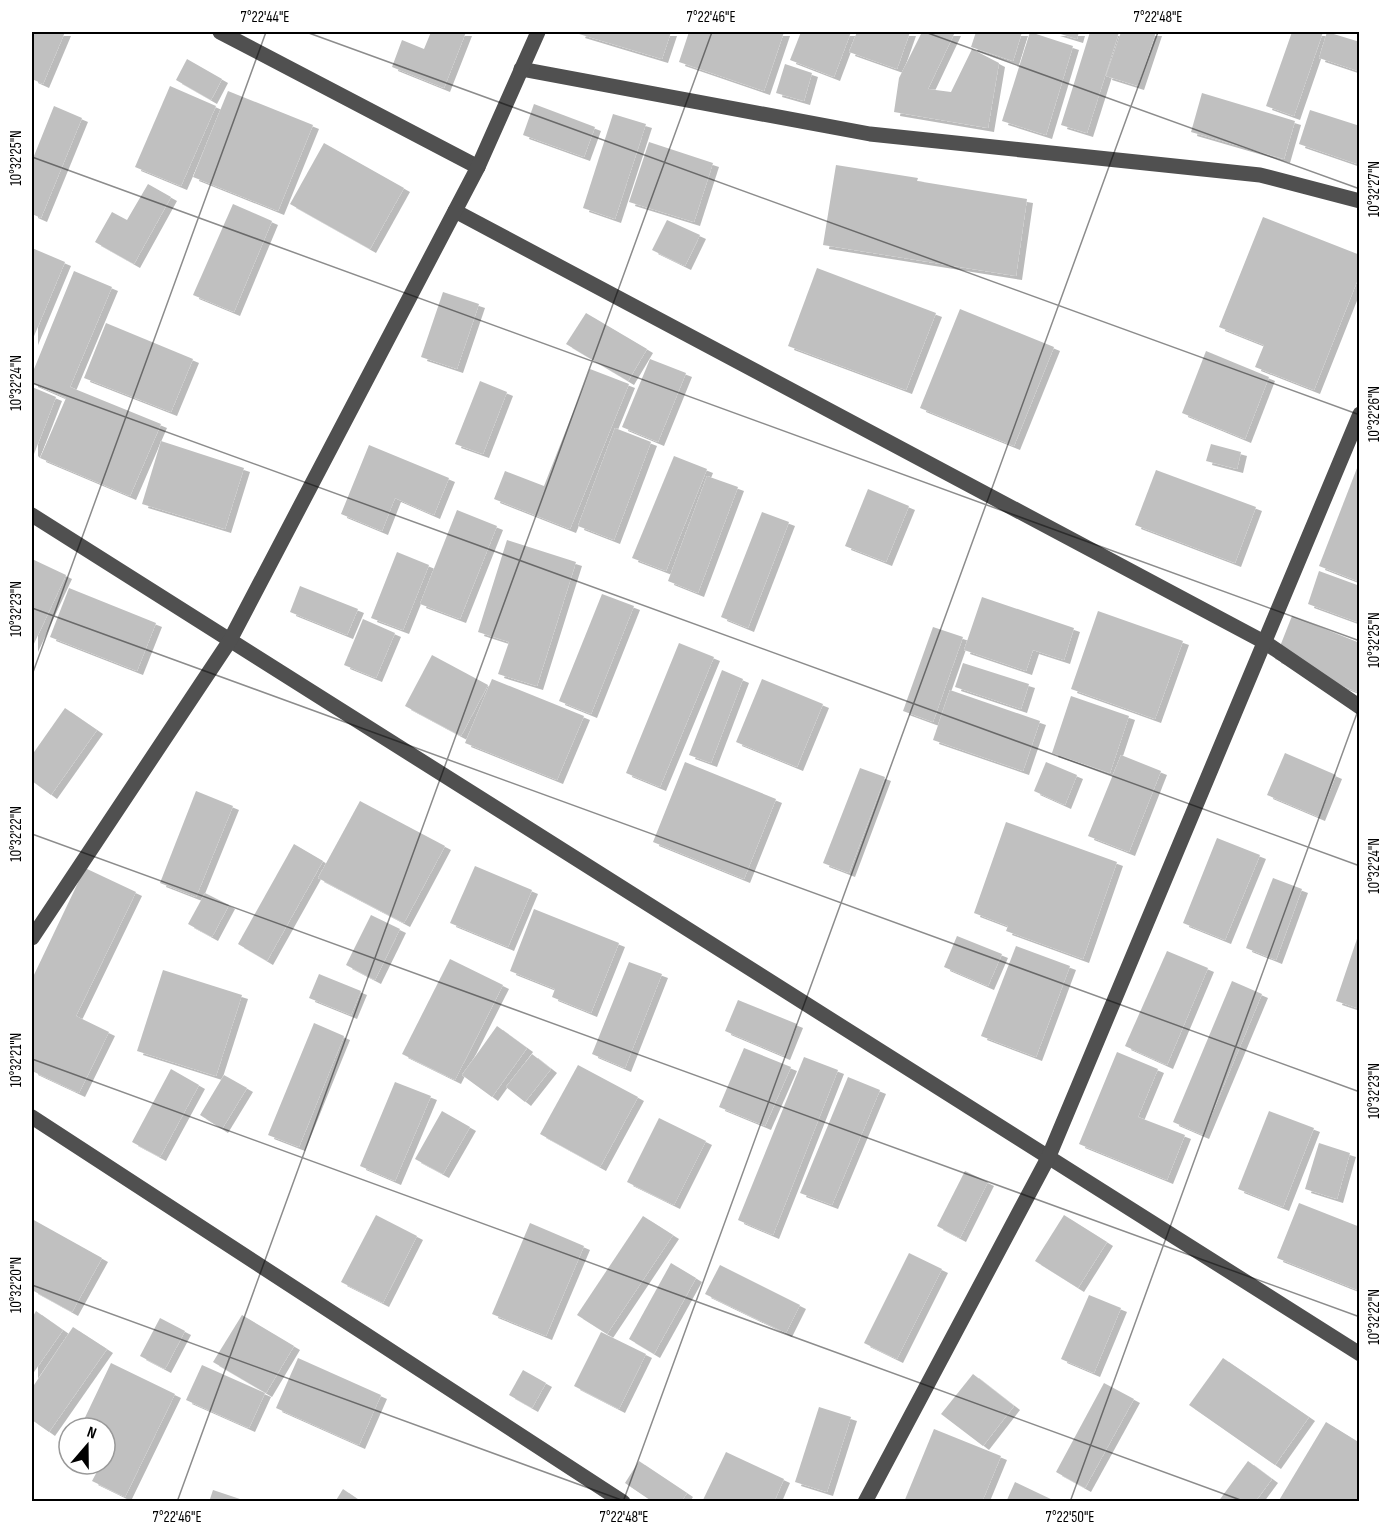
<svg xmlns="http://www.w3.org/2000/svg" width="1391" height="1533" font-family="'Sofia Sans Condensed',sans-serif">
  <style>
    .building { fill: #c0c0c0; filter: url(#shadow) }
    .lines { fill: none; stroke-linecap: round; stroke-linejoin: round }
    .minor { stroke: #505050; stroke-width: 15 }
    .ticks { fill: none; stroke: #000; stroke-width: 1.5; stroke-opacity: 0.45 }
    .neatline { fill: none; stroke: #000; stroke-width: 2 }
    .ticks-label { font-size: 15px; text-anchor: middle; fill: #000 }
  </style>
  <defs>
    <filter id="shadow"><feDropShadow dx="6" dy="4" stdDeviation="0" flood-color="#0004"/></filter>
  </defs>
  <rect width="100%" height="100%" fill="#fff"/>
  <g class="building">
    <polygon points="32,32 65,32 43,84 32,79"/>
    <polygon points="431,32 466,32 444,88 392,67 402,40 424,49"/>
    <polygon points="580,32 671,32 662,59 579,34"/>
    <polygon points="689,32 784,32 764,91 679,62"/>
    <polygon points="801,32 851,32 834,77 790,60"/>
    <polygon points="857,32 910,32 897,69 849,52"/>
    <polygon points="922,32 955,32 928,89 951,92 972,49 999,63 988,128 894,112 899,78"/>
    <polygon points="976,32 1022,32 1013,61 971,47"/>
    <polygon points="1030,32 1073,46 1046,135 1002,121"/>
    <polygon points="1054,32 1079,32 1077,39"/>
    <polygon points="1090,32 1119,32 1087,133 1061,125"/>
    <polygon points="1121,32 1156,32 1138,86 1106,76"/>
    <polygon points="1292,32 1323,32 1294,116 1266,106"/>
    <polygon points="1327,32 1360,42 1358,71 1319,58"/>
    <polygon points="187,59 222,79 211,100 176,80"/>
    <polygon points="785,64 812,73 804,101 776,93"/>
    <polygon points="170,86 216,106 181,186 135,167"/>
    <polygon points="228,91 313,125 278,211 193,177"/>
    <polygon points="1202,93 1295,121 1284,159 1191,132"/>
    <polygon points="534,104 595,127 584,157 523,135"/>
    <polygon points="54,106 82,118 41,218 32,214 32,161"/>
    <polygon points="1310,110 1360,126 1360,165 1299,144"/>
    <polygon points="613,114 646,124 615,219 583,208"/>
    <polygon points="649,142 713,163 694,222 629,202"/>
    <polygon points="324,143 404,188 370,249 290,204"/>
    <polygon points="836,165 918,178 917,181 1027,199 1016,276 823,245"/>
    <polygon points="148,184 171,197 134,264 95,242 112,212 127,220"/>
    <polygon points="233,204 272,221 234,312 193,295"/>
    <polygon points="1263,217 1360,255 1360,274 1314,390 1255,367 1264,345 1219,327"/>
    <polygon points="667,220 700,235 685,266 652,250"/>
    <polygon points="32,248 65,262 32,341"/>
    <polygon points="817,268 936,313 906,390 788,346"/>
    <polygon points="74,271 112,287 70,387 161,424 130,496 40,458 66,398 32,383 32,374"/>
    <polygon points="443,292 479,304 457,369 421,357"/>
    <polygon points="960,309 1054,347 1014,446 920,408"/>
    <polygon points="586,313 647,349 628,381 566,344"/>
    <polygon points="106,323 193,359 171,412 84,378"/>
    <polygon points="1206,351 1269,377 1245,439 1182,413"/>
    <polygon points="650,359 686,373 658,442 622,427"/>
    <polygon points="590,369 629,384 570,529 494,499 505,471 544,486"/>
    <polygon points="480,381 507,392 483,454 455,444"/>
    <polygon points="32,387 56,397 34,454 32,452"/>
    <polygon points="615,428 651,442 614,540 578,526"/>
    <polygon points="161,441 244,468 225,529 142,504"/>
    <polygon points="1211,444 1241,452 1237,469 1206,461"/>
    <polygon points="369,445 449,478 434,515 395,498 382,531 341,514"/>
    <polygon points="674,456 707,469 666,571 632,558"/>
    <polygon points="1359,463 1360,463 1360,582 1319,566"/>
    <polygon points="1156,470 1256,507 1235,563 1135,525"/>
    <polygon points="707,476 738,487 698,593 668,581"/>
    <polygon points="868,489 909,506 886,562 845,546"/>
    <polygon points="457,510 497,526 460,619 420,604"/>
    <polygon points="762,512 789,522 748,628 721,617"/>
    <polygon points="507,540 576,562 537,686 498,674 509,642 478,632"/>
    <polygon points="397,552 429,565 403,630 371,618"/>
    <polygon points="32,559 66,575 32,648"/>
    <polygon points="1319,571 1360,586 1360,623 1308,604"/>
    <polygon points="300,586 358,609 347,635 290,612"/>
    <polygon points="69,588 156,623 137,671 50,637"/>
    <polygon points="602,594 634,606 591,714 559,701"/>
    <polygon points="982,597 1074,628 1064,660 1033,650 1026,671 964,650"/>
    <polygon points="1098,611 1183,641 1155,719 1071,689"/>
    <polygon points="1292,616 1360,643 1360,693 1275,659"/>
    <polygon points="363,619 395,633 376,678 344,665"/>
    <polygon points="933,627 963,637 933,722 903,711"/>
    <polygon points="679,643 714,657 660,787 626,773"/>
    <polygon points="432,655 488,685 461,736 405,706"/>
    <polygon points="963,663 1029,684 1021,709 955,687"/>
    <polygon points="722,670 743,679 711,763 689,755"/>
    <polygon points="492,679 584,716 557,780 465,743"/>
    <polygon points="762,679 823,704 797,767 736,742"/>
    <polygon points="950,690 1040,721 1023,771 933,740"/>
    <polygon points="1071,696 1129,716 1110,773 1052,753"/>
    <polygon points="65,708 97,730 51,795 32,781 32,755"/>
    <polygon points="1285,753 1336,775 1319,817 1267,795"/>
    <polygon points="1121,755 1161,771 1129,852 1088,836"/>
    <polygon points="685,762 776,799 744,879 653,842"/>
    <polygon points="1046,762 1077,775 1065,805 1034,791"/>
    <polygon points="860,768 885,777 849,873 823,863"/>
    <polygon points="196,791 233,806 196,897 160,883"/>
    <polygon points="360,801 445,846 404,923 318,878"/>
    <polygon points="1006,822 1117,862 1083,959 1006,931 1008,926 974,913"/>
    <polygon points="1217,838 1260,855 1225,940 1183,923"/>
    <polygon points="294,844 323,861 267,961 238,944"/>
    <polygon points="475,866 532,890 508,947 450,923"/>
    <polygon points="85,868 136,892 76,1016 109,1032 79,1093 32,1071 32,979"/>
    <polygon points="1273,878 1302,889 1276,960 1246,948"/>
    <polygon points="205,893 229,905 212,937 188,924"/>
    <polygon points="534,909 619,943 591,1013 552,997 555,989 510,971"/>
    <polygon points="371,915 400,929 375,980 346,965"/>
    <polygon points="1360,930 1360,1009 1336,1001"/>
    <polygon points="957,936 1002,954 988,986 944,967"/>
    <polygon points="1016,946 1070,966 1036,1057 981,1036"/>
    <polygon points="1167,951 1208,968 1167,1065 1125,1046"/>
    <polygon points="450,959 503,985 455,1080 402,1054"/>
    <polygon points="629,962 662,974 625,1068 592,1054"/>
    <polygon points="163,970 242,995 216,1076 137,1051"/>
    <polygon points="319,974 361,991 351,1015 309,998"/>
    <polygon points="1232,981 1262,994 1203,1135 1173,1122"/>
    <polygon points="738,1000 797,1024 784,1056 725,1031"/>
    <polygon points="314,1023 344,1036 299,1147 268,1135"/>
    <polygon points="497,1026 527,1048 492,1097 462,1075"/>
    <polygon points="744,1048 791,1067 765,1126 719,1107"/>
    <polygon points="1117,1052 1158,1069 1138,1117 1185,1135 1167,1180 1079,1144"/>
    <polygon points="532,1054 551,1069 525,1102 506,1087"/>
    <polygon points="804,1057 838,1070 773,1235 738,1220"/>
    <polygon points="578,1065 638,1097 600,1167 540,1134"/>
    <polygon points="171,1069 199,1085 160,1157 132,1142"/>
    <polygon points="224,1075 247,1088 222,1129 200,1115"/>
    <polygon points="848,1077 880,1090 832,1205 800,1193"/>
    <polygon points="395,1082 431,1096 395,1181 360,1166"/>
    <polygon points="442,1111 470,1127 443,1174 415,1159"/>
    <polygon points="1269,1111 1314,1128 1283,1207 1238,1189"/>
    <polygon points="659,1118 706,1141 674,1205 627,1182"/>
    <polygon points="1319,1143 1350,1153 1337,1199 1305,1189"/>
    <polygon points="965,1171 988,1182 960,1238 937,1226"/>
    <polygon points="1299,1203 1360,1227 1360,1291 1277,1258"/>
    <polygon points="376,1215 417,1236 383,1303 341,1282"/>
    <polygon points="1064,1215 1107,1242 1078,1288 1035,1261"/>
    <polygon points="643,1216 673,1235 607,1334 577,1315"/>
    <polygon points="32,1219 102,1258 72,1312 32,1290"/>
    <polygon points="530,1223 584,1246 546,1336 492,1314"/>
    <polygon points="909,1253 942,1269 897,1359 864,1343"/>
    <polygon points="671,1263 696,1278 654,1354 629,1339"/>
    <polygon points="720,1265 800,1305 786,1333 705,1294"/>
    <polygon points="1089,1295 1121,1308 1094,1373 1061,1359"/>
    <polygon points="36,1311 63,1330 32,1375 32,1318"/>
    <polygon points="242,1315 294,1346 266,1393 213,1362"/>
    <polygon points="160,1318 185,1331 165,1369 140,1356"/>
    <polygon points="73,1327 107,1349 49,1432 32,1420 32,1388"/>
    <polygon points="601,1332 646,1354 619,1409 574,1386"/>
    <polygon points="298,1358 381,1395 359,1445 276,1408"/>
    <polygon points="1223,1358 1309,1417 1275,1465 1189,1405"/>
    <polygon points="111,1363 175,1394 125,1497 92,1481 101,1464 105,1464 105,1428 80,1428"/>
    <polygon points="202,1365 265,1393 249,1428 186,1400"/>
    <polygon points="523,1370 546,1383 532,1408 509,1395"/>
    <polygon points="973,1374 1014,1406 983,1446 941,1414"/>
    <polygon points="1104,1383 1134,1399 1085,1488 1056,1472"/>
    <polygon points="819,1407 851,1417 827,1492 795,1482"/>
    <polygon points="1326,1422 1360,1443 1360,1502 1278,1502"/>
    <polygon points="934,1429 1001,1456 982,1502 904,1502"/>
    <polygon points="726,1452 784,1479 774,1502 702,1502"/>
    <polygon points="639,1461 687,1493 681,1502 653,1502 625,1483"/>
    <polygon points="1248,1461 1272,1479 1255,1502 1218,1502"/>
    <polygon points="1015,1482 1057,1502 1006,1502"/>
    <polygon points="343,1489 362,1502 335,1502"/>
    <polygon points="213,1490 246,1501 246,1502 209,1502"/>
  </g>
  <g class="lines">
    <g class="minor">
      <polyline points="220,32 478,167"/>
      <polyline points="521,69 870,134 1260,175 1360,201"/>
      <polyline points="455,211 1266,643 1360,707"/>
      <polyline points="32,515 1360,1354"/>
      <polyline points="32,938 229,642 478,167 538,32"/>
      <polyline points="32,1117 623,1502"/>
      <polyline points="865,1502 1049,1156 1360,414"/>
    </g>
  </g>
  <path class="ticks" d="M306 32 1360 415M925 32 1360 189M32 157 1360 641M32 383 1360 866M32 608 1360 1092M32 675 266 32M32 834 1360 1317M32 1059 1246 1502M32 1285 627 1502M177 1502 712 32M623 1502 1158 32M1070 1502 1360 705"/>
  <rect width="1391" height="1533" fill="none" stroke="#ffffff" stroke-width="66"/>
  <g transform="translate(87 1446) rotate(20)"><circle r="28" fill="#ffffff" stroke="#999999" stroke-width="1.5"/>
  <path d="M0-4.5L10 22L0 15L-10 22Z" fill="#000000"/>
  <text y="-9" font-size="16" font-weight="bold" text-anchor="middle" fill="#000000">N</text>
  </g>
  <rect x="33" y="33" width="1325" height="1467" class="neatline"/>
  <g class="ticks-label">
    <text x="265" y="22">7°22'44"E</text>
    <text x="711" y="22">7°22'46"E</text>
    <text x="1158" y="22">7°22'48"E</text>
    <text transform="translate(16 158) rotate(-90)" y="5">10°32'25"N</text>
    <text transform="translate(1374 189) rotate(-90)" y="5">10°32'27"N</text>
    <text transform="translate(16 383) rotate(-90)" y="5">10°32'24"N</text>
    <text transform="translate(1374 414) rotate(-90)" y="5">10°32'26"N</text>
    <text transform="translate(16 609) rotate(-90)" y="5">10°32'23"N</text>
    <text transform="translate(1374 640) rotate(-90)" y="5">10°32'25"N</text>
    <text transform="translate(16 834) rotate(-90)" y="5">10°32'22"N</text>
    <text transform="translate(1374 866) rotate(-90)" y="5">10°32'24"N</text>
    <text transform="translate(16 1060) rotate(-90)" y="5">10°32'21"N</text>
    <text transform="translate(1374 1091) rotate(-90)" y="5">10°32'23"N</text>
    <text transform="translate(16 1285) rotate(-90)" y="5">10°32'20"N</text>
    <text transform="translate(1374 1317) rotate(-90)" y="5">10°32'22"N</text>
    <text x="177" y="1522">7°22'46"E</text>
    <text x="624" y="1522">7°22'48"E</text>
    <text x="1070" y="1522">7°22'50"E</text>
  </g>
</svg>
